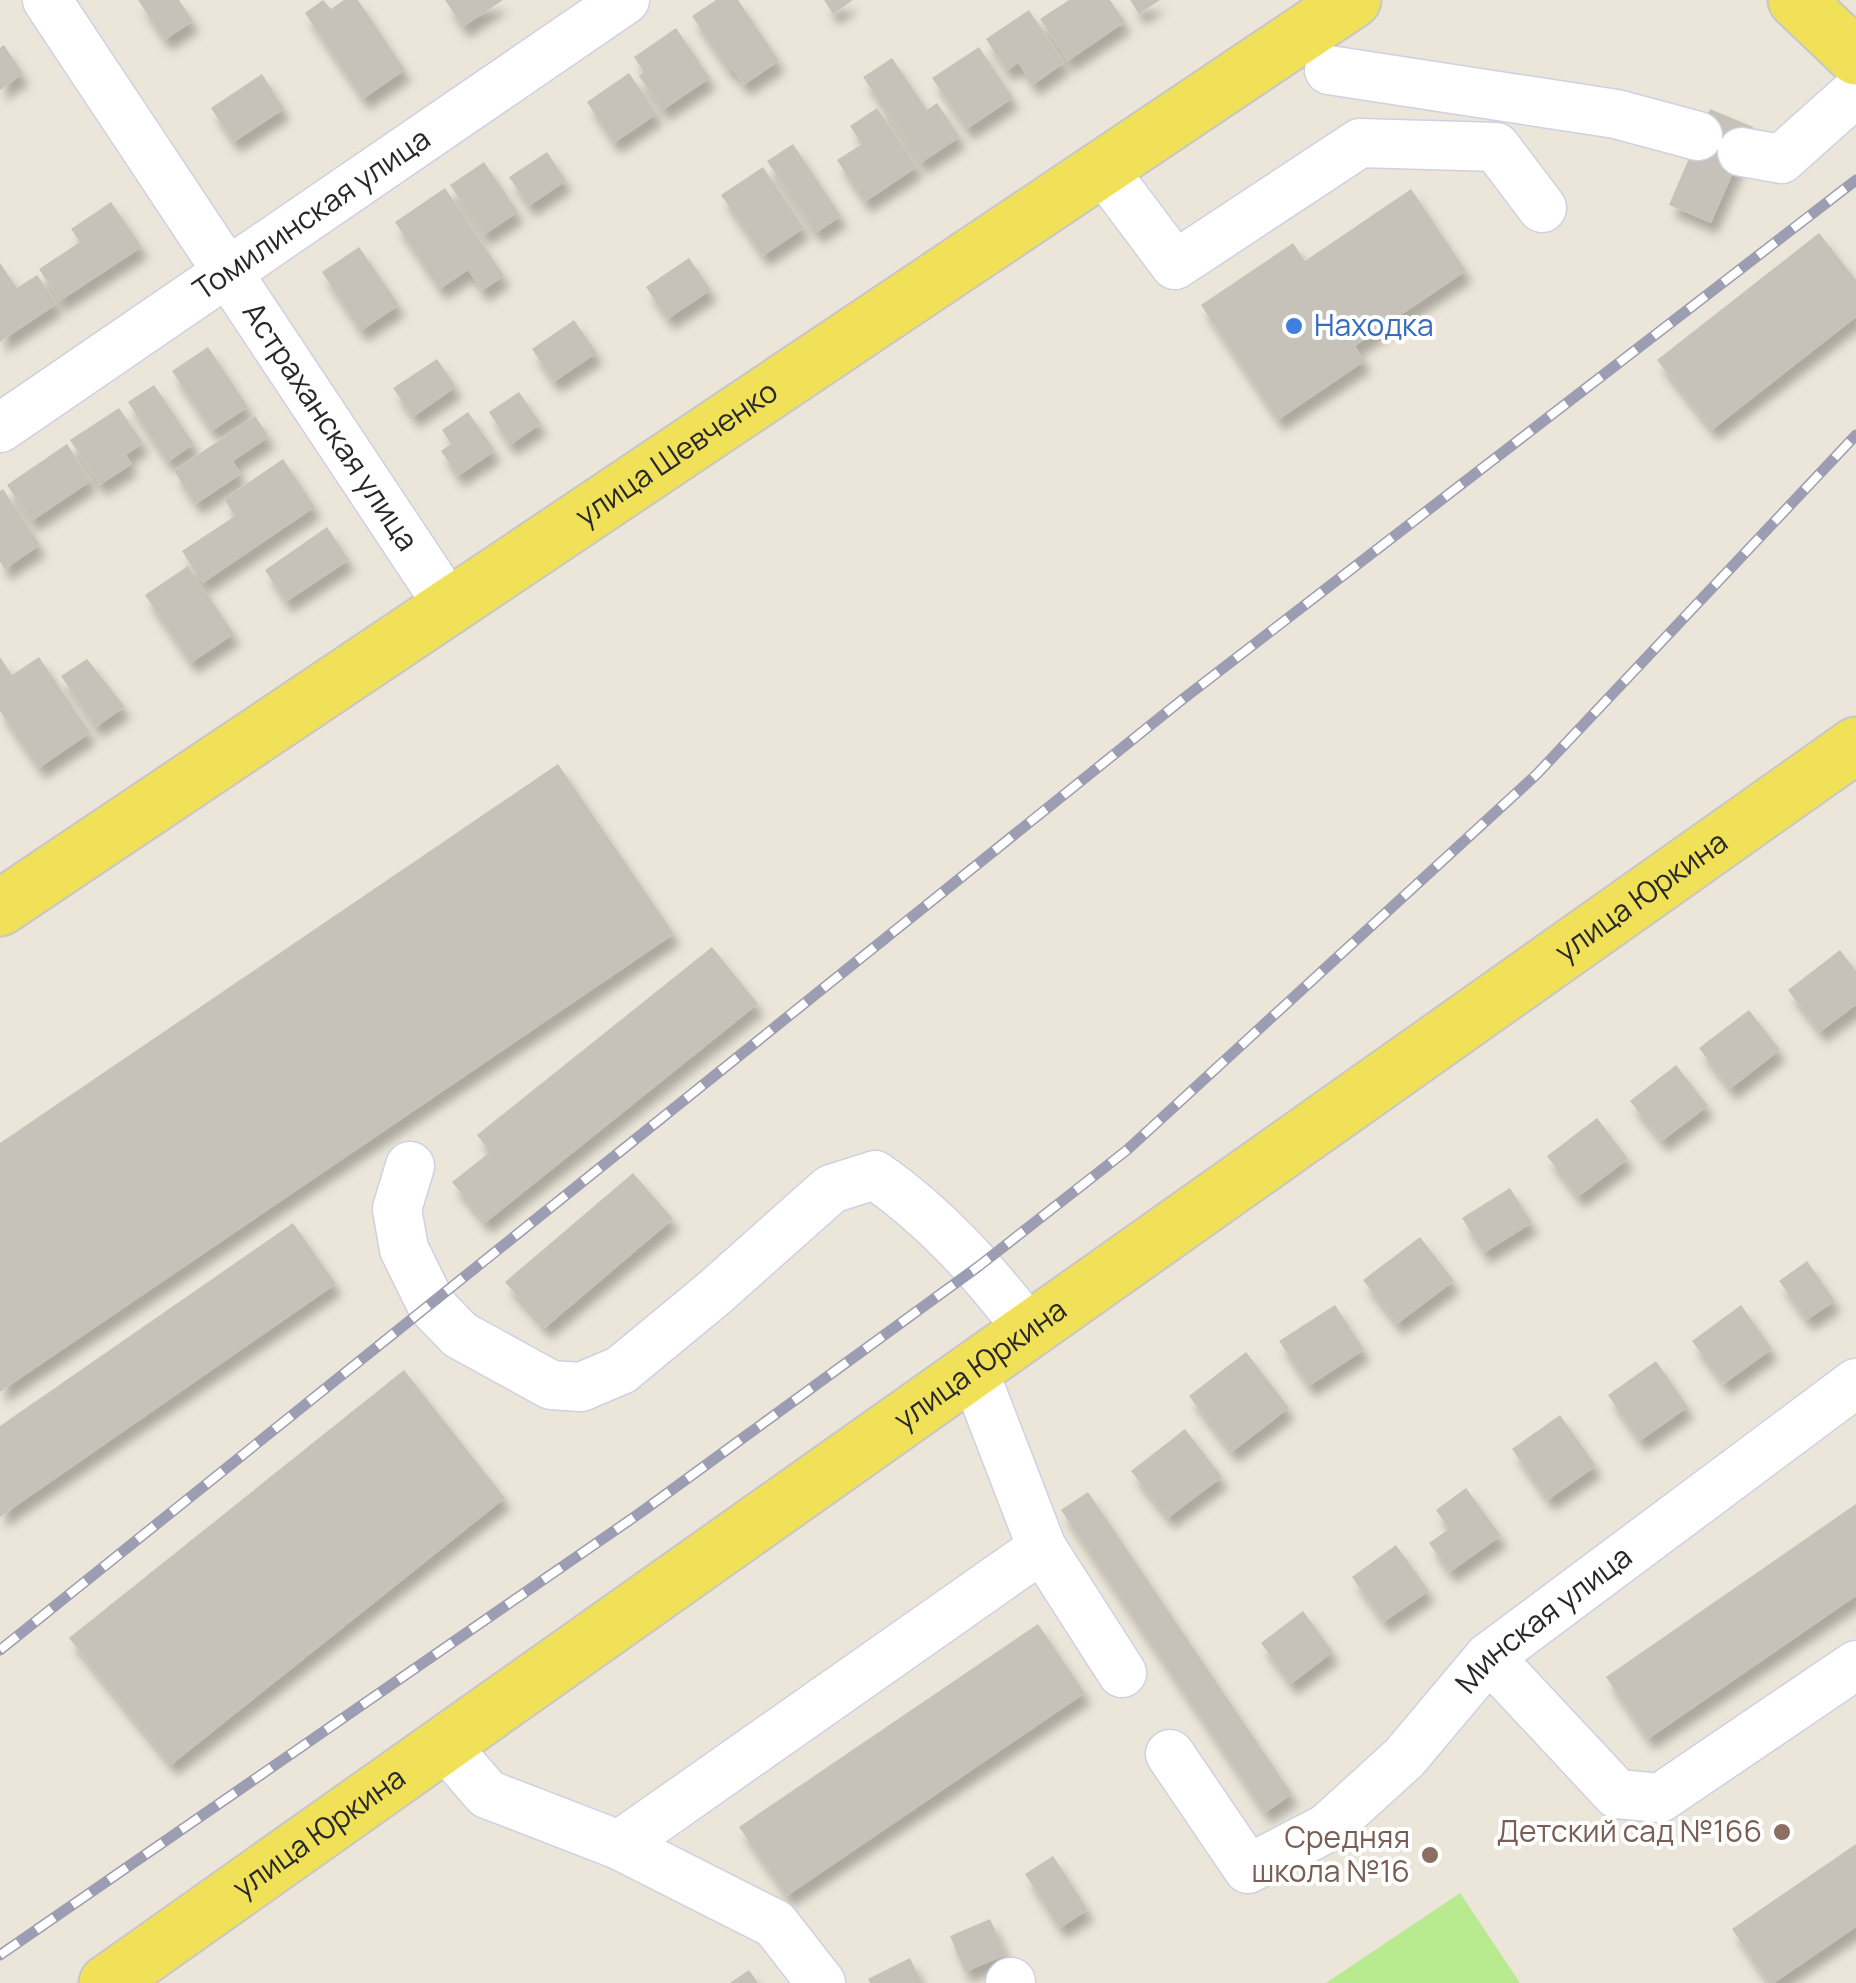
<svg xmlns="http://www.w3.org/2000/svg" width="1856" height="1983" font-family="Manrope,sans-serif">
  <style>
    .pitch { fill: #b8ea90 }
    .building { fill: #c6c2b9; filter: url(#shadow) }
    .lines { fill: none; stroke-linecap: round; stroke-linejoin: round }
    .minor-casing { stroke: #cfd0e1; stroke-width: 51 }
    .major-casing { stroke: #c7c7c7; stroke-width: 59 }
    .minor { stroke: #fff; stroke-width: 48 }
    .major { stroke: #f1e159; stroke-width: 55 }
    .rail-casing { stroke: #9c9db3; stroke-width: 11 }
    .rail { stroke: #fff; stroke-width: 8; stroke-dasharray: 22; stroke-linecap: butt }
    .shop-dot { fill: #3f7fe0; stroke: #fff; stroke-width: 4 }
    .education-dot { fill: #8d6e63; stroke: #fff; stroke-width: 4 }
    .labels { text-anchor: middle; stroke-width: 8; stroke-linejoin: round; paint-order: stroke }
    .street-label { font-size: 30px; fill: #282828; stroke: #fff }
    .shop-label { font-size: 30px; fill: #366cbe; stroke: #fff; text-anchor: start }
    .education-label { font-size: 30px; fill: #785e54; stroke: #fff; text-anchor: end }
  </style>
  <defs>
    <filter id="shadow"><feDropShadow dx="6" dy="11" stdDeviation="5" flood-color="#0004"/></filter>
  </defs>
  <rect width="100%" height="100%" fill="#ebe6d9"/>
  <polygon class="pitch" points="1460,1893 1520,1983 1326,1983"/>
  <g class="building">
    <polygon points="138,0 179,0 193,21 165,40"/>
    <polygon points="323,0 331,9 344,0 358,0 405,70 363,99 305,13"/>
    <polygon points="445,0 503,0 463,27"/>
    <polygon points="716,0 738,0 779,61 744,85 732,69 729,71 692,16"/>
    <polygon points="824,0 853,0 833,14"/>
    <polygon points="1069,0 1110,0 1125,22 1068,61 1040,19"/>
    <polygon points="1130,0 1160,0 1139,14"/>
    <polygon points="1029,10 1064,63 1033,85 1018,63 1007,71 986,39"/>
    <polygon points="676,28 710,78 663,110 639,76 644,72 634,57"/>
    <polygon points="4,45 23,74 0,90 0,48"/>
    <polygon points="979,47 1013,98 967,129 932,78"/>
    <polygon points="892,58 927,110 937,103 960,137 921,163 863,77"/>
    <polygon points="629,73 657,114 614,143 587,102"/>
    <polygon points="262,74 284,109 234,142 211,108"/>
    <polygon points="877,108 917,167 865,202 837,160 862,144 850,126"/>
    <polygon points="1710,109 1753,127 1711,223 1669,205"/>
    <polygon points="793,144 841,216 816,233 767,161"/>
    <polygon points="547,152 566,181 529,206 509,177"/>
    <polygon points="484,162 518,212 484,235 450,185"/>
    <polygon points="763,167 804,228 763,256 721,195"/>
    <polygon points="445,188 504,276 482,291 468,270 440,289 395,222"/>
    <polygon points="1411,189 1466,271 1355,346 1365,361 1278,420 1201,305 1293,243 1305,261"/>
    <polygon points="111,202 142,247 60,301 39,269 80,242 71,229"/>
    <polygon points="1819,233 1856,280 1856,317 1712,430 1657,360"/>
    <polygon points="359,247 399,305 361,331 322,272"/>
    <polygon points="689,258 711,290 668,319 646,287"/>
    <polygon points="0,263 17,288 37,275 57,304 0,342"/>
    <polygon points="574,320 597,353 554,382 532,349"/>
    <polygon points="208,347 248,407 212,431 172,371"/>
    <polygon points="437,359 456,387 413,417 393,388"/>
    <polygon points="154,385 194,444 168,462 128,402"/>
    <polygon points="519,392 541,424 510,445 489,412"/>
    <polygon points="119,408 143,443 126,455 132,464 100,485 70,440"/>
    <polygon points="468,412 495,451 458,476 441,451 451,444 442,430"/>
    <polygon points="255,416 269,437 233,461 241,474 196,504 174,471"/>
    <polygon points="67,444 91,481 32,521 7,485"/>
    <polygon points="283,459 315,507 203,583 182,551 235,516 224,499"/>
    <polygon points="3,489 40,545 5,569 0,562 0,491"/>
    <polygon points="327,527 349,560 286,602 265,570"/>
    <polygon points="188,566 234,634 191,663 145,595"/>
    <polygon points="0,657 12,675 39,657 90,733 39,768 0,711"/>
    <polygon points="87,659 125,707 96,727 61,676"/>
    <polygon points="558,764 674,934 0,1392 0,1143"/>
    <polygon points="712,947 758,1004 485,1223 452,1182 490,1152 477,1135"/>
    <polygon points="1840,950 1856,971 1856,1005 1820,1032 1788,990"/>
    <polygon points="1749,1010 1780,1050 1730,1089 1699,1048"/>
    <polygon points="1676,1065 1708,1106 1662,1141 1630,1101"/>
    <polygon points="1597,1118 1628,1159 1578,1197 1547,1156"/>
    <polygon points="633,1173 673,1219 545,1328 505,1282"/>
    <polygon points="1510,1188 1532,1223 1484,1253 1462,1218"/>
    <polygon points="293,1223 336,1284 0,1517 0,1426"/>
    <polygon points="1420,1237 1454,1281 1397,1324 1363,1280"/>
    <polygon points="1807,1261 1835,1301 1807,1320 1779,1281"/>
    <polygon points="1335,1305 1364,1350 1309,1386 1279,1341"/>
    <polygon points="1741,1305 1772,1349 1724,1384 1692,1341"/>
    <polygon points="1246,1352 1289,1408 1232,1452 1189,1396"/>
    <polygon points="1656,1361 1688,1407 1640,1441 1608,1395"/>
    <polygon points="404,1370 505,1498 171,1765 69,1638"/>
    <polygon points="1560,1415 1596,1466 1548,1500 1512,1449"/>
    <polygon points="1185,1429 1222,1477 1168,1518 1131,1471"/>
    <polygon points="1466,1488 1501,1536 1450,1572 1429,1543 1449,1529 1436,1510"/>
    <polygon points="1088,1492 1292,1794 1265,1813 1061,1510"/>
    <polygon points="1856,1504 1856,1596 1648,1739 1606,1677"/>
    <polygon points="1396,1545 1429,1591 1384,1622 1352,1577"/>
    <polygon points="1303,1611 1333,1652 1291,1684 1261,1643"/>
    <polygon points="1038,1624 1085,1693 787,1896 739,1827"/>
    <polygon points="1856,1844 1856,1927 1774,1983 1769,1983 1732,1929"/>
    <polygon points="1053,1856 1088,1910 1060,1928 1025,1874"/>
    <polygon points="990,1919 1006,1955 965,1972 950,1936"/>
    <polygon points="910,1958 922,1983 870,1983 868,1979"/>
    <polygon points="749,1970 758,1983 730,1983"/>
  </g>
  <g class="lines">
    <g class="minor-casing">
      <g id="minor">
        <path id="s1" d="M47 0 449 606"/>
        <polyline points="1329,70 1616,114 1698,136"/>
        <polyline points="1742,152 1781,159 1856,92"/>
        <polyline points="1103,169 1175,265 1360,143 1496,147 1542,208"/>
        <path id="s2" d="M0 428 625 0"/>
        <path d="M410 1166 397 1209 404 1249 432 1306 460 1335 551 1385 581 1387 621 1370 713 1294 831 1189 875 1175C937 1218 983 1271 1029 1330"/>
        <polyline points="973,1369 1042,1548 1122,1673"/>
        <polyline points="1489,1657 1617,1794 1660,1798 1856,1665"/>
        <polyline points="443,1743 487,1794 619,1845 775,1924 821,1983"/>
        <path id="s3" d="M1170 1754 1248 1869 1327 1828 1404 1758 1489 1657 1856 1383"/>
        <polyline points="619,1845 1042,1548"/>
        <polyline points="1010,1983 1011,1982"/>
      </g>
    </g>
    <g class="major-casing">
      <g id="major">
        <polyline points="1796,0 1856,57"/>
        <path id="s4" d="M0 908 1353 0"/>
        <path id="s5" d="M107 1983 1856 745"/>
      </g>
    </g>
    <use href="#minor" class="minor"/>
    <use href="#major" class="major"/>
    <g class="rail-casing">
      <g id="rail">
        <polyline points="0,1650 1183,699 1856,180"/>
        <polyline points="0,1955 640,1513 979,1266 1127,1150 1536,775 1856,435"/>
      </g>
    </g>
    <use href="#rail" class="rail"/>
  </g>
  <circle class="shop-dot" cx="1294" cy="326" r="10"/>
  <g class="education-dot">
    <circle cx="1782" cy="1832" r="10"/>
    <circle cx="1430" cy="1855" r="10"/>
  </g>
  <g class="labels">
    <g class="street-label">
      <text dy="10" stroke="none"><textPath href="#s2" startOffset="378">Томилинская улица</textPath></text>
      <text dy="10" stroke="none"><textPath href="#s1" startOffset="512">Астраханская улица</textPath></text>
      <text dy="10" stroke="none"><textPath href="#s4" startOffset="815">улица Шевченко</textPath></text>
      <text dy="10" stroke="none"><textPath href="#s5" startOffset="1880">улица Юркина</textPath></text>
      <text dy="10" stroke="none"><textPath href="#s5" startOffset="1070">улица Юркина</textPath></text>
      <text dy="10" stroke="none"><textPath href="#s3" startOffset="530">Минская улица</textPath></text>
      <text dy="10" stroke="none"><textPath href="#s5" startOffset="260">улица Юркина</textPath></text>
    </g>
    <g class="shop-label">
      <text x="1314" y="336">Находка</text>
    </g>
    <g class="education-label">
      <text x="1762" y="1842">Детский сад №166</text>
      <text x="1410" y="1848">Средняя<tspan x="1410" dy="34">школа №16</tspan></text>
    </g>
  </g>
</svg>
